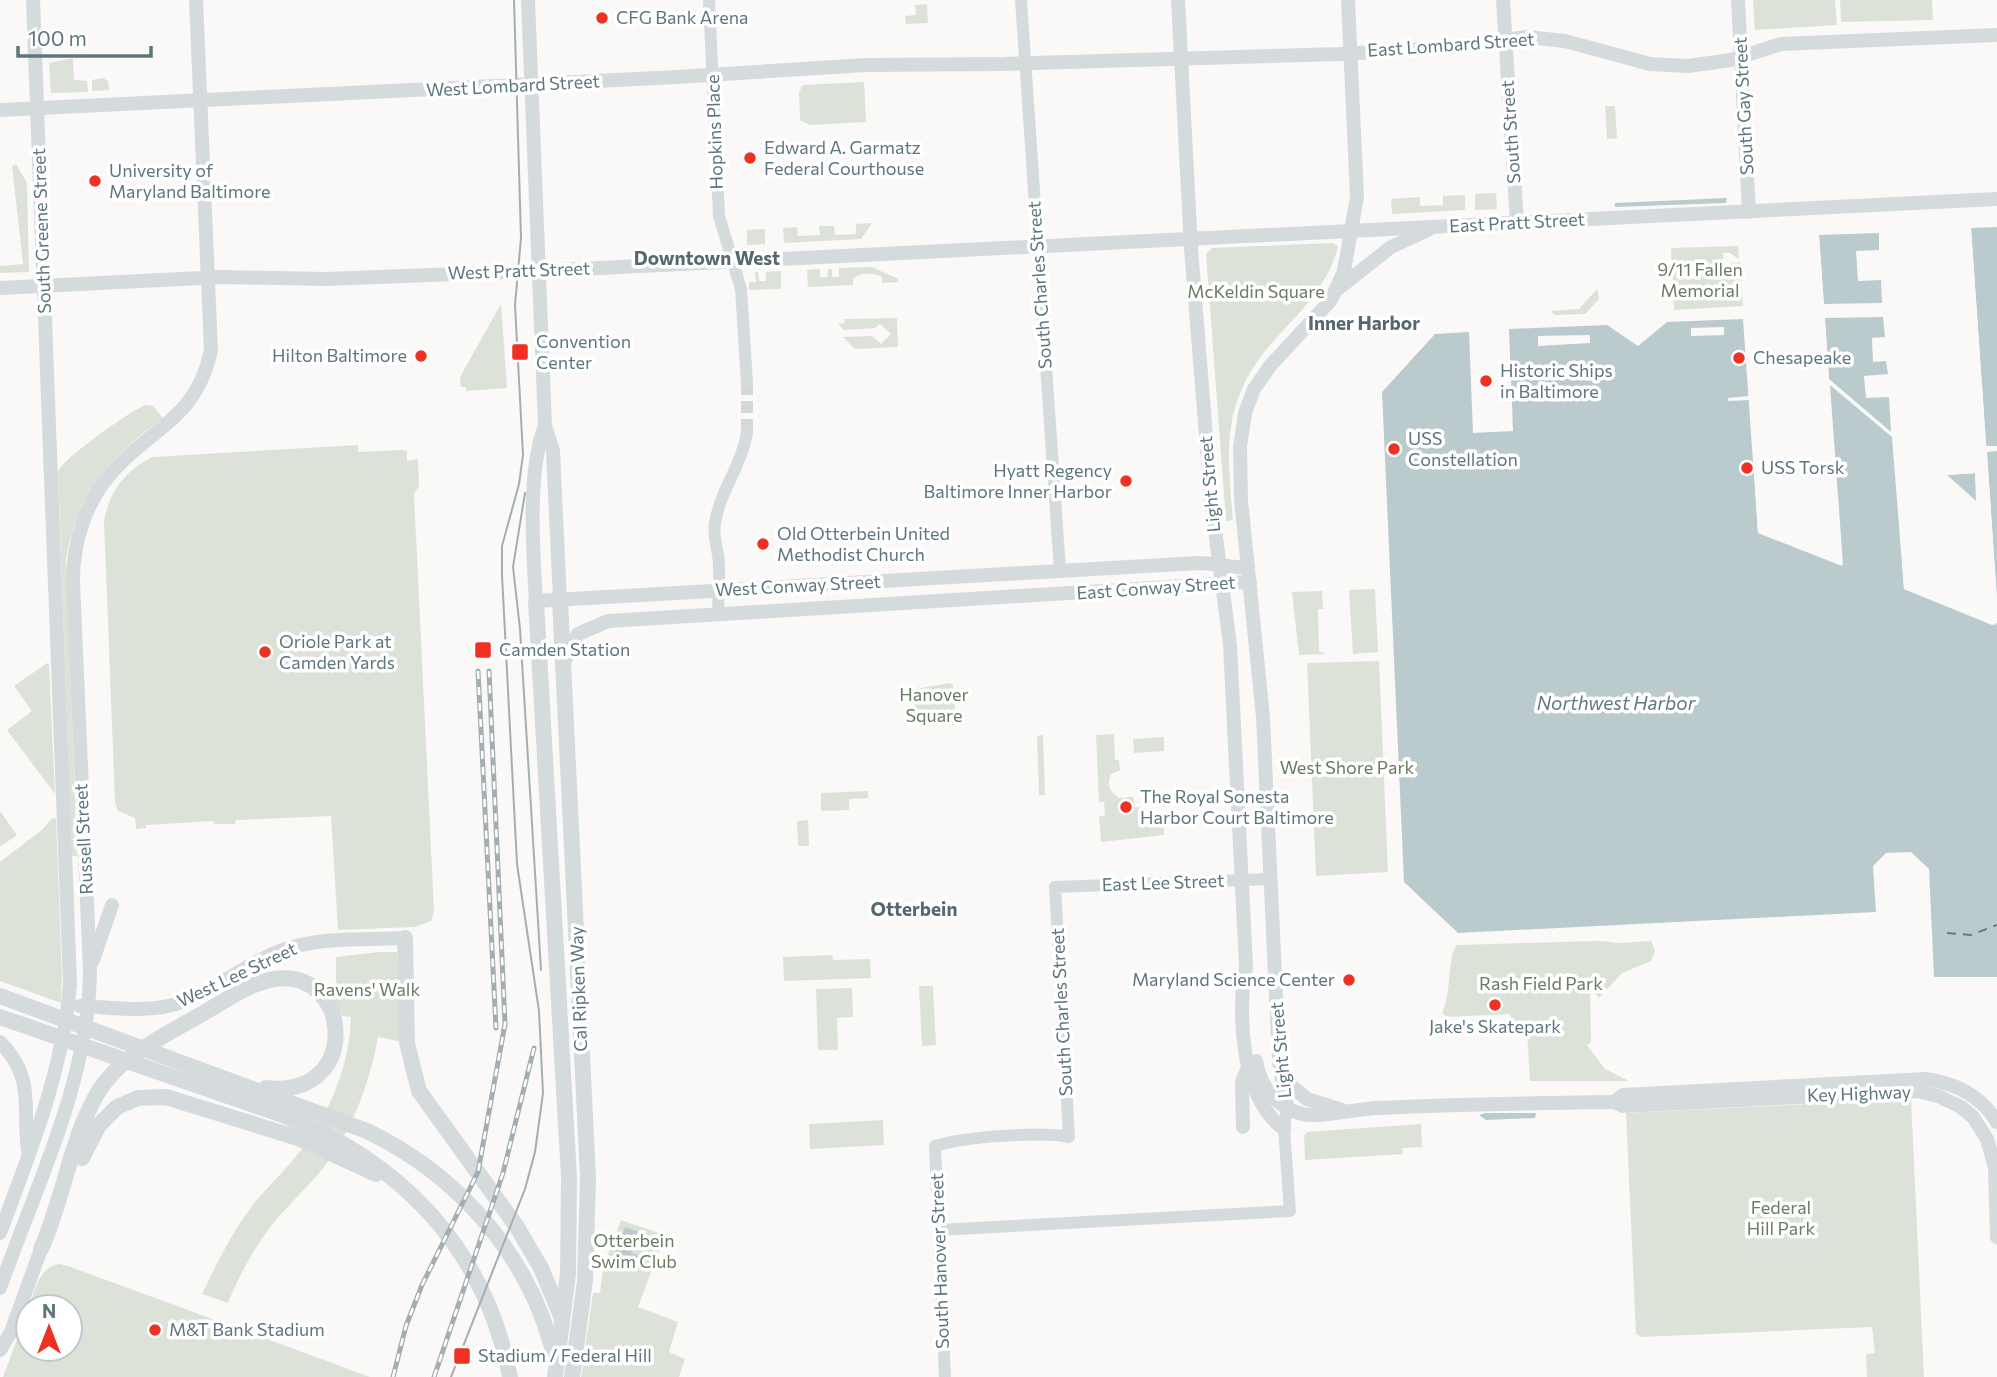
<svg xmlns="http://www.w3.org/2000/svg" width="1997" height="1377" font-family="Commissioner,sans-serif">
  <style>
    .green { fill: #dde2d8 }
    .water { fill: #bbcbcd }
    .pier { fill: #faf9f8; fill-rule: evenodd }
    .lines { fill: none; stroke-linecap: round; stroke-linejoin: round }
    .ferry { stroke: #5e7a7e; stroke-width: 2; stroke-dasharray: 9 7; stroke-linecap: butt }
    .secondary-tunnel { stroke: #d3d8da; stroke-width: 12; stroke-dasharray: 12 6; stroke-linecap: butt }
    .secondary { stroke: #d5dbdd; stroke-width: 12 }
    .primary { stroke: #d5dbdd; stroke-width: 14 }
    .motorway { stroke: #d5dbdd; stroke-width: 16 }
    .tram { stroke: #a4aeb2; stroke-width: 2 }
    .rail-casing { stroke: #a4aeb2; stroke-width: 5 }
    .rail { stroke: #fff; stroke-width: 2.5; stroke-dasharray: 8; stroke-linecap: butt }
    .poi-dot { fill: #ee3123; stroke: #fff; stroke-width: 2.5 }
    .labels { text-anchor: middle; stroke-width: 7; stroke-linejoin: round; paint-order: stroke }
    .poi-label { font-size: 18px; fill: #5e767e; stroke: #fff; text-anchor: start }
    .street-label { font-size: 18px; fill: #5e767e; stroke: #fff }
    .park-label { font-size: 18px; fill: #6b7b62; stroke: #fff }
    .neighbourhood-label { font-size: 19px; font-weight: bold; fill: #55686f; stroke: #fff }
    .water-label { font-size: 19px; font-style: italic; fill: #5e7a7e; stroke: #fff }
  </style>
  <rect width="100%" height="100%" fill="#faf9f8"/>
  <g class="green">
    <polygon points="1753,0 1835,0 1837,25 1755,30"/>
    <polygon points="1840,0 1932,0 1933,20 1841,22"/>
    <polygon points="927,4 928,23 906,24 905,16 916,15 915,5"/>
    <polygon points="73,58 74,80 87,81 88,92 51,93 49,63"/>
    <polygon points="103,78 108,81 109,90 92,91 92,80"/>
    <polygon points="864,82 866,122 810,125 800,120 799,92 803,85"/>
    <polygon points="1605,106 1615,106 1617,138 1607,139"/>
    <polygon points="16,164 27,183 29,272 0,273 0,266 23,264 12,166"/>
    <polygon points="1496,193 1497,209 1475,210 1475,194"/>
    <polygon points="1465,195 1465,210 1392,214 1391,199 1420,197 1420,206 1443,205 1443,196"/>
    <polygon points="872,223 861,239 784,243 783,228 797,227 798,236 820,235 819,226 834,226 835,235 856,234 856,224"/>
    <polygon points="765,229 765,244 747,245 747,230"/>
    <path d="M1334 243 1338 247C1328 284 1305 307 1279 335 1222 396 1226 443 1233 520L1226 521 1206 254 1212 248Z"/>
    <polygon points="1738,246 1739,259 1730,253 1723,253 1723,265 1740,262 1743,306 1674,310 1671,248"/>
    <path d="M872 267 898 279V282L882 283V277C873 273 860 272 853 279V285L808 287 807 270 820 269V277H827L828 269H832V277H839V268Z"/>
    <polygon points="781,271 781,289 749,290 749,282 756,282 755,272 758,272 759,281 766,281 766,272"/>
    <polygon points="1597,289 1599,299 1585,314 1555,315 1551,311 1579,309"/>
    <polygon points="501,304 507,388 466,391 466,387 461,387 460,377"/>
    <polygon points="897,318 898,347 855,349 843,337 872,336 881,344 891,334 880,324 875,328 844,330 838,324 844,323 845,319"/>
    <path d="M145 405 153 406 163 418C109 458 79 490 66 558L77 856H72L58 472C62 459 129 412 145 405Z"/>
    <path d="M358 445V452L403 450 407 451V461L418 459 419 486 414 494 434 911 431 921 414 927 338 930 331 816 236 820 235 824H214L213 821 146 825V828L136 829 135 818 118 811 115 802 104 521C110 491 125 470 153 457Z"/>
    <polygon points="1375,589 1378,652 1353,654 1349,590"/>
    <polygon points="1322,591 1323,609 1318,609 1319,651 1326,654 1299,655 1292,592"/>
    <polygon points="1379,661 1388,872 1316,876 1307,663"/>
    <polygon points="47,663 49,665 55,794 7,730 32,711 14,686"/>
    <polygon points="950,683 953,685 956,725 921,726 917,723 914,699 916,689"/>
    <path d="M1114 734 1115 760H1119L1120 770 1111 774C1107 785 1109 791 1119 798L1133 797 1135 807 1142 808 1146 816 1154 819 1163 816 1164 835 1101 842 1099 816H1105L1104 802H1099L1096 735Z"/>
    <polygon points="1043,735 1045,795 1039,795 1037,736"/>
    <polygon points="1164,737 1164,751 1134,753 1133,739"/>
    <polygon points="868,791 868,798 849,799 849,810 821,811 821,793"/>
    <polygon points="0,811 17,835 0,847"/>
    <polygon points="56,818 62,977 61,1003 0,981 0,862 43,829 51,819"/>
    <polygon points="808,820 809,846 798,846 797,821"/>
    <path d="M1599 941 1619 943 1651 941 1655 951 1651 961 1622 973 1599 998 1590 986 1591 1043 1587 1045 1605 1069 1629 1081H1530L1527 1030 1522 1022 1511 1023 1510 1014 1447 1017 1442 1013C1452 994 1447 955 1457 945Z"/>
    <path d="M379 952H397L402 1042 378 1037C370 1081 355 1123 329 1160 316 1179 298 1195 283 1212 259 1238 241 1271 228 1303L202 1294C217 1263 231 1234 252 1206 267 1187 286 1170 301 1150 330 1113 350 1064 351 1017L342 1016 336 1002V957Z"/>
    <polygon points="832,955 833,960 870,959 871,978 784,981 783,957"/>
    <polygon points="919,986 933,986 936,1045 922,1046"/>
    <polygon points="852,988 853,1017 837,1018 838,1050 818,1050 816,989"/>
    <polygon points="1911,1099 1924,1377 1867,1377 1866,1354 1875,1353 1872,1327 1641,1337 1636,1334 1626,1113"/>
    <polygon points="883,1120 884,1145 810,1149 809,1124"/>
    <polygon points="1421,1124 1422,1147 1402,1148 1403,1154 1305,1160 1304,1136 1307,1132"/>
    <polygon points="621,1220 665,1235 638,1307 678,1322 669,1352 685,1359 679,1377 581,1377 593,1293 600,1293 603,1268"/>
    <path d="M59 1264 68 1266 370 1377H3L28 1310V1349H70V1307H29C35 1290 39 1267 59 1264Z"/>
  </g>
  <g class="water">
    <polygon points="1727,198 1726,203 1615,207 1615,203"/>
    <polygon points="1997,227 1997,598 1971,228"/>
    <polygon points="1879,233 1904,589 1992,625 1997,623 1997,977 1934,977 1929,869 1911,852 1886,853 1873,866 1876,912 1458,933 1404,882 1382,392 1435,334 1469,332 1473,433 1513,431 1509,329 1607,325 1638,346 1667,322 1743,319 1758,533 1842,566 1819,235"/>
    <polygon points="1975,473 1977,502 1946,475"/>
    <polygon points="1485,1113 1536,1113 1535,1118 1486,1120 1479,1115"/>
    <polygon points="625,1227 639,1232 631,1253 641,1257 637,1267 613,1258"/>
  </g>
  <g class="pier">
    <polygon points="1968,228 1971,228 1986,446 1997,446 1997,451 1987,452 1997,602 1994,599"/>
    <path d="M1882 232 1906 586 1993 621 1997 620 1995 625 1904 589 1892 437 1830 385 1843 565 1758 533 1750 400 1728 401V398L1749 396 1745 316 1761 532 1839 562 1815 235H1819L1824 304 1882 303 1881 280 1858 281 1856 251 1879 250V233ZM1883 317 1885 337 1872 338 1873 362 1886 361 1888 374 1864 376 1866 398 1889 397 1891 432 1829 379 1825 318Z"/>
    <polygon points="1724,327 1724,335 1691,336 1691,328"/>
    <polygon points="1590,335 1590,343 1538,346 1538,336"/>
    <path d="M1977 470 1980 502 1977 505 1942 475 1945 471ZM1975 473 1976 501 1947 475Z"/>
  </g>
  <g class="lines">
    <polyline class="ferry" points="1947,933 1971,935 1997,925"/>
    <polyline class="secondary-tunnel" points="747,383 747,432"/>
    <g class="secondary">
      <polyline points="709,0 719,216 741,289 747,383"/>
      <polyline points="1021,0 1060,571"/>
      <path d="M718 615C718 595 721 575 718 555 716 543 713 536 715 523 720 491 742 465 747 432"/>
      <polyline points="939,1230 1290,1211 1284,1129 1287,1108"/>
      <path d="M945 1377 935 1146C964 1137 1040 1131 1069 1137L1055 887 1271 879"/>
    </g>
    <g class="primary">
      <polyline points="528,0 545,426 553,451 560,600"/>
      <path d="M1178 0 1191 248 1211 499 1230 645 1246 966C1237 1014 1241 1098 1284 1129"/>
      <polyline points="1503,0 1517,223"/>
      <polyline points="1738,0 1749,212"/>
      <polyline points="0,110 677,77 866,65 1003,64 1340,54 1443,48 1527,37 1565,41 1650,64 1688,66 1731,60 1781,44 1997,35"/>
      <polyline points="0,288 222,277 325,279 539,271 1997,199"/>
      <polyline points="1339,288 1391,247 1428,230"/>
      <path d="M545 426C527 470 533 553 536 601L1198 563C1216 563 1231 569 1248 567"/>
      <polyline points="565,660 578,634 608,621 1250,582"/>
      <polyline points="93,960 112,905"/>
      <path d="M80 1006C114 1007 150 1014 182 1002 220 988 253 958 292 947 327 937 368 940 405 938"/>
      <path d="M0 1042C36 1079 22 1106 28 1151"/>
      <path d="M1256 1061C1261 1087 1276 1107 1302 1114 1317 1118 1357 1109 1377 1108 1456 1104 1535 1103 1614 1102L1623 1106 1917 1091 1938 1096 1961 1107 1973 1117 1987 1139 1995 1167 1997 1237"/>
      <polyline points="1283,1079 1307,1099 1342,1110"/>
      <path d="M1614 1102 1623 1095 1926 1079C1955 1083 1981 1096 1997 1122"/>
      <polyline points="1287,1108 1279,1061 1263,717 1241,500 1240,447 1245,413 1254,389 1270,366 1331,300 1344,271 1357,197 1348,0"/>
      <polyline points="1243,1127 1242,1082 1247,1070"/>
      <path d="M0 1233C30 1152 63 1072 70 984L33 0"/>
      <path d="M0 1288C36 1186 89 1081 90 971L73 582C73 541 86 500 115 469 157 424 195 419 211 351L196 0"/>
      <polyline points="0,1350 11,1332 41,1249"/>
    </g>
    <g class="motorway">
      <polyline points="560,600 588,1178 585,1281 572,1377"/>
      <polyline points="536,601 569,1177 568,1274 555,1377"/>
      <polyline points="405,938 407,1043 419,1091 517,1227 541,1268 561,1316"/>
      <path d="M0 996 367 1131C460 1176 531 1257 555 1359"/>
      <path d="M0 1017 280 1114C401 1161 485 1248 510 1377"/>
      <polyline points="82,1158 99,1125 117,1107 138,1098 166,1097 298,1138 376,1174"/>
      <path d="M41 1249C63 1200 71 1139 97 1094 118 1058 158 1039 193 1019 218 1006 246 984 274 979 352 967 363 1099 266 1088"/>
    </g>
    <g class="tram">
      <polyline points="525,493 513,567 520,629 541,970"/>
      <polyline points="451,1377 525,1189 535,1152 543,1093 539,1011 517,864 502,575 502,546 519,484 523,455 515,305 521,238 514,0"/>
    </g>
    <g class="rail-casing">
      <g id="rail">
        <polyline points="478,671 496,1028"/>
        <polyline points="393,1377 406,1326 422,1285 478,1172 505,1024 489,671"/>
        <polyline points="434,1377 503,1173 534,1048"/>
      </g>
    </g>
    <use href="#rail" class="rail"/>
  </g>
  <g class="poi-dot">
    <circle cx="602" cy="18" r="7"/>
    <circle cx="750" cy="158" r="7"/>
    <circle cx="95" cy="181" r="7"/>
    <rect x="511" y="343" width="18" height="18" rx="3.5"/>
    <circle cx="421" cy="356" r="7"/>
    <circle cx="1739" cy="358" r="7"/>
    <circle cx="1486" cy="381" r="7"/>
    <circle cx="1394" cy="449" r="7"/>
    <circle cx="1747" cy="468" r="7"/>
    <circle cx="1126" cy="481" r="7"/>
    <circle cx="763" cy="544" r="7"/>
    <rect x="474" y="641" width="18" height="18" rx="3.5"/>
    <circle cx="265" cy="652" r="7"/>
    <circle cx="1126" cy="807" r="7"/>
    <circle cx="1349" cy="980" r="7"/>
    <circle cx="1495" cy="1005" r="7"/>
    <circle cx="155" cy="1330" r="7"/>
    <rect x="453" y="1347" width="18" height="18" rx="3.5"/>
  </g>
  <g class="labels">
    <g class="poi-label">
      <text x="616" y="24">CFG Bank Arena</text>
      <text x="764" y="154">Edward A. Garmatz<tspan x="764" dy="21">Federal Courthouse</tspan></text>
      <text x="109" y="177">University of<tspan x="109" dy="21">Maryland Baltimore</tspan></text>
      <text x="536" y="348">Convention<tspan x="536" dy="21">Center</tspan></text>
      <text x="407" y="362" text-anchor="end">Hilton Baltimore</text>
      <text x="1753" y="364">Chesapeake</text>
      <text x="1500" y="377">Historic Ships<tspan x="1500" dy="21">in Baltimore</tspan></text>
      <text x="1408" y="445">USS<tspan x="1408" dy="21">Constellation</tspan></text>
      <text x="1761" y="474">USS Torsk</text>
      <text x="1112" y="477" text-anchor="end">Hyatt Regency<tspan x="1112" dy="21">Baltimore Inner Harbor</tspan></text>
      <text x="777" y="540">Old Otterbein United<tspan x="777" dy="21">Methodist Church</tspan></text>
      <text x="279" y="648">Oriole Park at<tspan x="279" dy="21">Camden Yards</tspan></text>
      <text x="499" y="656">Camden Station</text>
      <text x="1140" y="803">The Royal Sonesta<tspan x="1140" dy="21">Harbor Court Baltimore</tspan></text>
      <text x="1335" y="986" text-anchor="end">Maryland Science Center</text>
      <text x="1495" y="1033" text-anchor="middle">Jake's Skatepark</text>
      <text x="169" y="1336">M&amp;T Bank Stadium</text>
      <text x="478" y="1362">Stadium / Federal Hill</text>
    </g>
    <g class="street-label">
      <text transform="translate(1451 45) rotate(-4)" y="6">East Lombard Street</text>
      <text transform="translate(513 86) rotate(-3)" y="6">West Lombard Street</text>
      <text transform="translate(1744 106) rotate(-93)" y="6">South Gay Street</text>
      <text transform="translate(715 132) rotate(-92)" y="6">Hopkins Place</text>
      <text transform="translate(1511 132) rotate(-94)" y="6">South Street</text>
      <text transform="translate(1517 223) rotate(-3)" y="6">East Pratt Street</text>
      <text transform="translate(42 231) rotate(-92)" y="6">South Greene Street</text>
      <text transform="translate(519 271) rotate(-2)" y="6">West Pratt Street</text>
      <text transform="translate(1040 285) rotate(-94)" y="6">South Charles Street</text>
      <text transform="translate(1210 484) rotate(-95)" y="6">Light Street</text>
      <text transform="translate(798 586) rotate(-3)" y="6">West Conway Street</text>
      <text transform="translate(1156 588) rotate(-4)" y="6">East Conway Street</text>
      <text transform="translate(84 839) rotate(-93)" y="6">Russell Street</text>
      <text transform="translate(1163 883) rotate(-2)" y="6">East Lee Street</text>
      <text transform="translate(237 975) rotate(-25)" y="6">West Lee Street</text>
      <text transform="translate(579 989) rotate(-92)" y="6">Cal Ripken Way</text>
      <text transform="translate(1062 1012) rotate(-93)" y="6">South Charles Street</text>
      <text transform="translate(1281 1050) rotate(-95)" y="6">Light Street</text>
      <text transform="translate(1859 1094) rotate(-2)" y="6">Key Highway</text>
      <text transform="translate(940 1261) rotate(-92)" y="6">South Hanover Street</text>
    </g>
    <g class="park-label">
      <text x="1700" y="276">9/11 Fallen<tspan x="1700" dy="21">Memorial</tspan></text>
      <text x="1256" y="298">McKeldin Square</text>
      <text x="934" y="701">Hanover<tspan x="934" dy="21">Square</tspan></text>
      <text x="1347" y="774">West Shore Park</text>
      <text x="1541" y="990">Rash Field Park</text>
      <text x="367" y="996">Ravens' Walk</text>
      <text x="1781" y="1214">Federal<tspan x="1781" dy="21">Hill Park</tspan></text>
      <text x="634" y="1247">Otterbein<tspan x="634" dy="21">Swim Club</tspan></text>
    </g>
    <g class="neighbourhood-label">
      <text x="707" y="265">Downtown West</text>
      <text x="1364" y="330">Inner Harbor</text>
      <text x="914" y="916">Otterbein</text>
    </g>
    <g class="water-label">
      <text x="1616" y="710">Northwest Harbor</text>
    </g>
  </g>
  <g transform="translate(49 1328)"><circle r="33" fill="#ffffff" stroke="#bfc8cb" stroke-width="2"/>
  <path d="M0-5L12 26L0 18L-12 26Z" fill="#ee3123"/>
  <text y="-10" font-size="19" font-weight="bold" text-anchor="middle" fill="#5e767e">N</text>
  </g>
  <path d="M18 46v10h133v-10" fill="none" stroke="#5e767e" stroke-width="3.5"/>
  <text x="28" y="46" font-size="21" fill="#5e767e" stroke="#ffffff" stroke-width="5" paint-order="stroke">100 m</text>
</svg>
